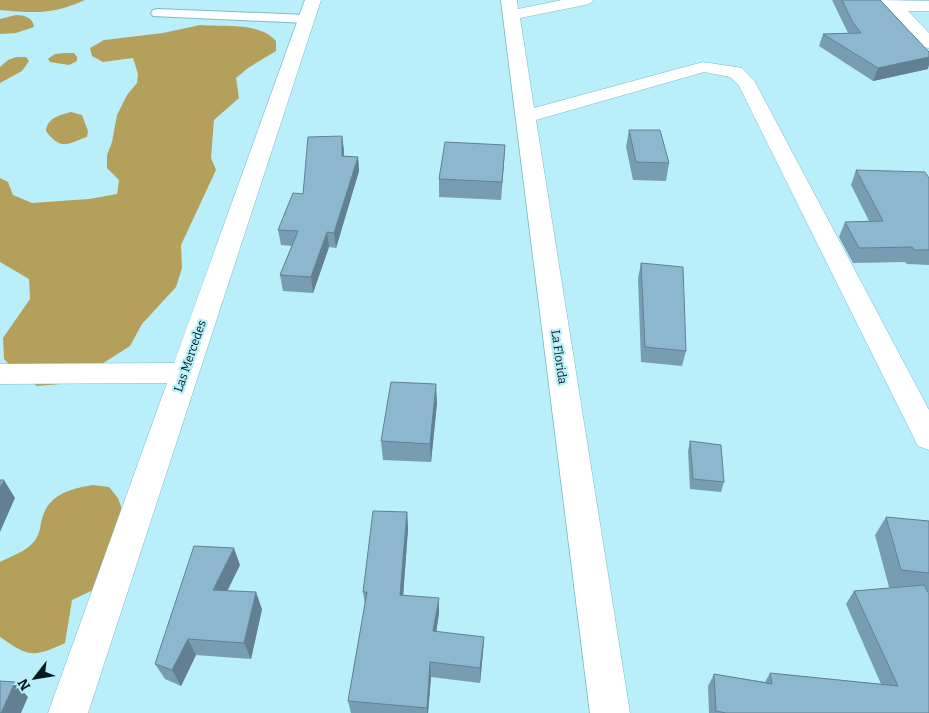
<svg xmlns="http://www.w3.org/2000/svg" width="929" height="713" font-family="Bitter,serif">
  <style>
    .forest { fill: #b4a05b }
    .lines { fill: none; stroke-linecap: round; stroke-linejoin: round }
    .lane-casing { stroke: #83b8c5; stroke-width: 2 }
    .street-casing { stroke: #83b8c5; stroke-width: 1 }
    .lane { fill: #fff; fill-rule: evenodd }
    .street { fill: #fff; fill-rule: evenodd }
    .wall { fill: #789db2 }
    .shaded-wall { fill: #628091 }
    .building { fill: #8cb7cf; stroke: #628091 }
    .labels { text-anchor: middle; stroke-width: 4.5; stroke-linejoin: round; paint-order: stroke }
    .street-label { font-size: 12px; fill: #051a1e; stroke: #b8effb }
  </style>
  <rect width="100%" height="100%" fill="#b8effb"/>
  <g class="forest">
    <path d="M0 0H85C51 15 36 13 0 10Z"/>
    <path d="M16 15C25 15 33 18 34 27L16 33 0 34V19Z"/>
    <path d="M200 25C225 27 259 22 276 41V51L248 68 236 78 239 98 214 120 211 158 216 170 181 245 182 268 176 287 142 324 130 346 72 383 37 386 19 374 4 359 3 338 30 299 29 279 0 262V178L8 182 13 195 32 203 89 199 117 194 119 180 107 168V155L112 142 117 115 127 95 137 83 138 74 133 58 103 62 92 56 90 48 104 40 163 33Z"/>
    <polygon points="64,53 74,53 77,57 77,61 69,65 50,62 48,59 55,54"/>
    <polygon points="16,57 26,57 29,61 22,71 0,83 0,67 8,60"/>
    <path d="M71 112 82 115 88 131 87 137C67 144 61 151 46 131 47 118 60 115 71 112Z"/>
    <path d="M93 485 109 487 118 498 123 512 93 590 72 600 65 643C32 658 29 657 0 637V562C10 557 23 552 31 545 42 535 39 524 44 513 52 493 74 488 93 485Z"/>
  </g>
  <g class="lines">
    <g class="lane-casing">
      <polygon id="lane" points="158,9 307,15 314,19 307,23 153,16 151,13 153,10"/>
    </g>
    <g class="street-casing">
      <g id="street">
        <polygon points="305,0 321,0 88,713 48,713 167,383 0,384 0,364 174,363"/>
        <polygon points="501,0 517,0 518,9 562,0 593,0 591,3 585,5 520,18 534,108 703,62 742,68 755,82 929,410 929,450 918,446 914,438 738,84 730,77 704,72 536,120 630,713 590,713"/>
        <polygon points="881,0 929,1 929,11 908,11 929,33 929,48 923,47"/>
      </g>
    </g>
    <use href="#lane" class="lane"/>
    <use href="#street" class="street"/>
  </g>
  <g class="wall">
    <polygon points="832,0 880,0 928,69 873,81 819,46 823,34 848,33"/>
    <polygon points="629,130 669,163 666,181 633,180 626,147"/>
    <polygon points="342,136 344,156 358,157 359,171 336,248 329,247 313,293 283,291 280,275 292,246 281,245 278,230"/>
    <polygon points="505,145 501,200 439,197 439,179"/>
    <polygon points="856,170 929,178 929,265 907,264 905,262 853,263 839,237 845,222 869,221 851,185"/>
    <polygon points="641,263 686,351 682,366 641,362 638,278"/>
    <polygon points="437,403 431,462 383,460 381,441"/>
    <polygon points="690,441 724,482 721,492 690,489 688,451"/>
    <polygon points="407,512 408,529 403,595 439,613 436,632 484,637 483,652 480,683 431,677 428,713 351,713 348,701 365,604 363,592"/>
    <polygon points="886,517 929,521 929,592 928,592 929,713 709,713 708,686 714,674 765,682 770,673 881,684 846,604 854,591 891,588 889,587 875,535"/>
    <polygon points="240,565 227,590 262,609 251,659 196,655 181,686 165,679 155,664"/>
  </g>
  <g class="shaded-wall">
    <polygon points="929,57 929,65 928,69 873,81 878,68"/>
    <polygon points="342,136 344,150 343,171 342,156"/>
    <polygon points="505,145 504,162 501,200 502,182"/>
    <polygon points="358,157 359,171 336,248 334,233"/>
    <polygon points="327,232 329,247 313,293 311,277"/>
    <polygon points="436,384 437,403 431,462 430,444"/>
    <polygon points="4,480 15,498 0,532 0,488"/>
    <polygon points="407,512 408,529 402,611 400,595"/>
    <polygon points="234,548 240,565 220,606 213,590"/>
    <polygon points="256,592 262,609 251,659 244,643"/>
    <polygon points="439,598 439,613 434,647 433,631"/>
    <polygon points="484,637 483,652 480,683 480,668"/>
    <polygon points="188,639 196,655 181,686 172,670"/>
    <polygon points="430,662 431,677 428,713 427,713 427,708"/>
    <polygon points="15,682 28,697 21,713 1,713"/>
  </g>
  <g class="building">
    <polygon points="842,0 880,0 929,52 929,57 878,68 823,34 861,33 852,21"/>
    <polygon points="629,130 660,130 669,163 636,162"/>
    <polygon points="342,136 342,156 358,157 334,233 327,232 311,277 280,275 298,231 278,230 293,193 303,194 308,137"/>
    <polygon points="445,142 505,145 502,182 439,179"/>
    <polygon points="856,170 925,172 929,178 929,250 914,250 912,247 859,248 845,222 883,221"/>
    <polygon points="641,263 683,267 686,351 645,347"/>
    <polygon points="391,382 436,384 430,444 381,441"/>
    <polygon points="690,441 721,445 724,482 693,479"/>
    <polygon points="0,480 4,480 0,488"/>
    <polygon points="373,511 407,512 400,595 439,598 433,631 484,637 480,668 430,662 427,708 348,701 367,592 363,592"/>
    <polygon points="886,517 929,521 929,573 901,570"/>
    <polygon points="194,546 234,548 213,590 256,592 244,643 188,639 172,670 155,664"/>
    <polygon points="924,585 929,594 929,713 726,713 716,711 714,674 772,684 770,673 898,686 854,591"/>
    <polygon points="0,681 15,682 1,713 0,713"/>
  </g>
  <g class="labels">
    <g class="street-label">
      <text transform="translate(190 356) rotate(-71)" y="4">Las Mercedes</text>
      <text transform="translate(559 357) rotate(82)" y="4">La Florida</text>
    </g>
  </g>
  <g transform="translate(35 678) rotate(239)" stroke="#b8effb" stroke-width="4" paint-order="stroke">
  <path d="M0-4L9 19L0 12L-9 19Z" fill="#051a1e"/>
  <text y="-8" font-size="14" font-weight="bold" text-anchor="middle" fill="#051a1e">N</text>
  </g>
</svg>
